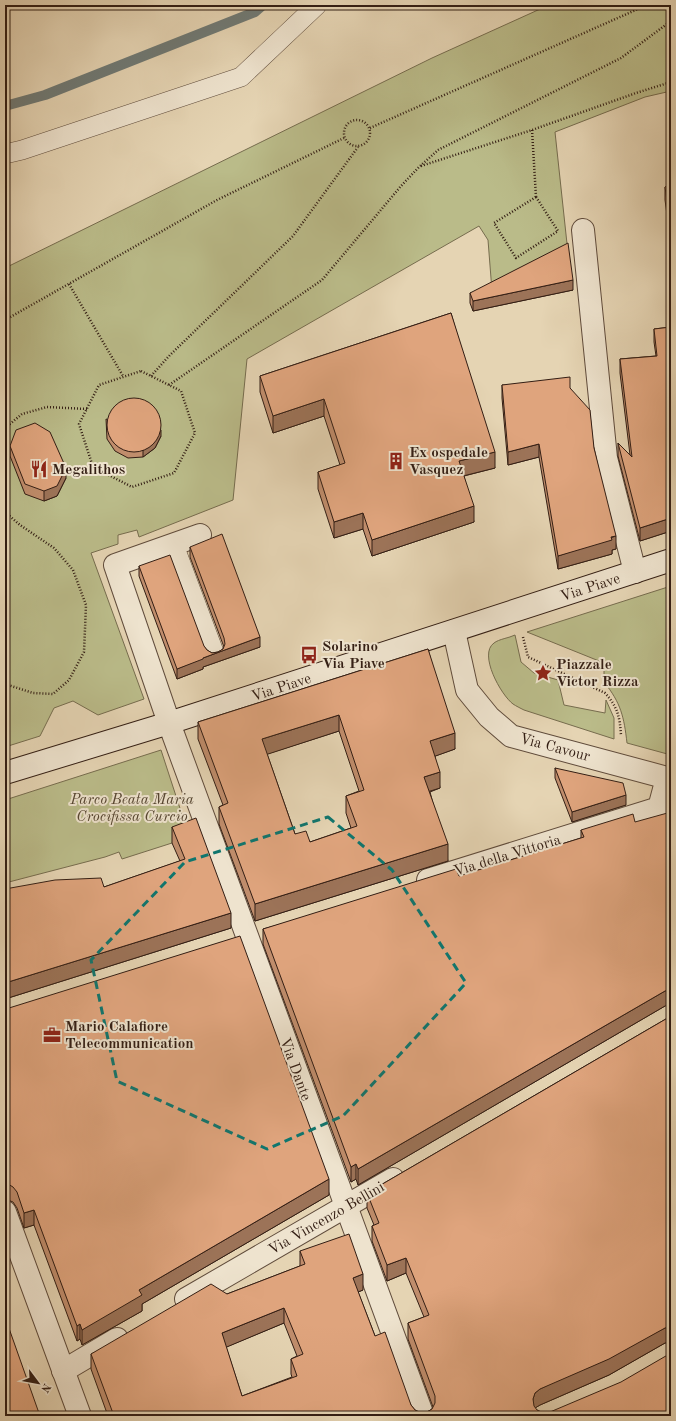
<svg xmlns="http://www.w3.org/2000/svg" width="676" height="1421" font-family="'Old Standard TT',serif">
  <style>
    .green { fill: #babb89; stroke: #766c4e }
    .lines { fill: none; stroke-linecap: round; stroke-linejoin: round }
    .stream { stroke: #707a75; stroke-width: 10 }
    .service-casing { stroke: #604c3c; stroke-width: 20 }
    .minor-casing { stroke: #604c3c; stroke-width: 24 }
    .tertiary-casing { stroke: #604c3c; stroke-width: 24 }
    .secondary-casing { stroke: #331e14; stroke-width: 24 }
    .path { stroke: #331e14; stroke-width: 2.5; stroke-dasharray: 1 2; stroke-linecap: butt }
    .service { stroke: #eee3ce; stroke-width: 19 }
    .minor { stroke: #eee3ce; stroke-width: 22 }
    .tertiary { stroke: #eee3ce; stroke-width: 22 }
    .secondary { stroke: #eee3ce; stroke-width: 22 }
    .wall { fill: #c08d6c; stroke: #331e14; fill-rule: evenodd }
    .shaded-wall { fill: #9c7358; stroke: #331e14 }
    .building { fill: #dfa47d; stroke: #331e14; fill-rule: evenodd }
    .marked { fill: none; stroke: #0f766e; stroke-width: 3; stroke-dasharray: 8 5; stroke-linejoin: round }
    .labels { text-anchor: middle; stroke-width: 4; stroke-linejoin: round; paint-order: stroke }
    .poi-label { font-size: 15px; font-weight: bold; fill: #331e14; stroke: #eee3ce; text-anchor: start }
    .street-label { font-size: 15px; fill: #331e14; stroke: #eee3ce }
    .park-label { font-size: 15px; font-style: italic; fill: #554531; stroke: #eee3ce }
  </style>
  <rect width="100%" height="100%" fill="#e5d4b3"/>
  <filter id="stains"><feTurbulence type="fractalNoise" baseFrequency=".005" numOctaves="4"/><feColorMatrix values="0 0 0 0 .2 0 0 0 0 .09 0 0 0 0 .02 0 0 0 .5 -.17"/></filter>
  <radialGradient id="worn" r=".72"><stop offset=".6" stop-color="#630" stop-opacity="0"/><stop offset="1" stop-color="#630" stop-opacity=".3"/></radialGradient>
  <g class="green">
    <polygon points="549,5 671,5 671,91 645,97 555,132 568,253 492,291 488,240 479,226 247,359 233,500 139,537 137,530 118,535 118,544 91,553 144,699 98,715 73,701 54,708 40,736 5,747 5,268 432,58"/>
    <path d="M671 586V755L627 743C624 717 621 703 604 682V663L527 632Z"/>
    <path d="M515 635 521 662 534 673 558 680 564 705 605 713 606 700 614 718V739L524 710C520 708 516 706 513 704 501 695 478 654 494 643 499 639 509 638 515 635Z"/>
    <polygon points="161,750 189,836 172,843 122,859 119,852 105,857 5,883 5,800"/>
  </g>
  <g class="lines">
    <polyline class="stream" points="5,106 45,95 255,12 263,5"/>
    <g class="service-casing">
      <g id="service">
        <polyline points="5,154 22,150 241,77 317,5"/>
        <polyline points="174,545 214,652"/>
      </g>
    </g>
    <g class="minor-casing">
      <g id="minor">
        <polyline points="583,230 606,458 635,572"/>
        <polyline points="200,535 115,565 169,723 423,1416"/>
        <polyline points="428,880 659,808 667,778"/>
        <polyline points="5,1212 80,1416"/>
        <polyline points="186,1299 393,1179"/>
        <polyline points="63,1371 117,1339"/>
      </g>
    </g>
    <g class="tertiary-casing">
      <polyline id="tertiary" points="454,631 467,690 489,717 511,736 671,779"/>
    </g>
    <g class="secondary-casing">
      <polyline id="secondary" points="5,773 169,723 671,560"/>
    </g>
    <g class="path">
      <circle cx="357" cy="133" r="13"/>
      <polyline points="370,128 647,5"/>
      <polyline points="532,130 536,197"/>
      <polyline points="421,166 532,130 636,93 671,82"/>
      <polygon points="536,197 558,231 516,258 494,223"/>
      <polyline points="69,284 123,376"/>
      <polyline points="5,320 217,200 344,138"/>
      <polygon points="141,371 181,391 195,433 174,473 132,487 93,467 79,424 99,385"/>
      <polyline points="151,376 170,355 293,236 358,147"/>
      <polyline points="169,385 322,280 401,186 419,167 438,150 621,58 671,21"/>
      <polyline points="5,428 22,414 47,407 87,409"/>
      <polyline points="5,512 20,525 54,548 73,570 86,605 84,652 69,680 53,694 33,693 5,684"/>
      <polyline points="5,521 8,514"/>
      <path d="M523 637 528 657 605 693C618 707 620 718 621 736"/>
    </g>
    <use href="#service" class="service"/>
    <use href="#minor" class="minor"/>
    <use href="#tertiary" class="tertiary"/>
    <use href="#secondary" class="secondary"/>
  </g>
  <g class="wall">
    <polygon points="671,184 671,244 665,200 665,187"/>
    <polygon points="573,290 473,311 470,303 470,293"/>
    <polygon points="451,313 495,468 464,476 474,522 372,556 363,529 334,538 318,489 318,472 340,465 324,416 273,433 260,392 260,376"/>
    <polygon points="671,327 671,531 640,541 618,456 618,443 630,455 620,373 620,359 656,356 654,342 654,329"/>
    <polygon points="502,385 570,388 594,448 616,549 612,550 612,554 558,569 539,457 508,465 502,398"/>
    <polygon points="106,419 161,436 155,448 143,457 128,458 115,451 107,439"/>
    <polygon points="10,446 66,478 57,496 44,501 25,494 10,456"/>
    <polygon points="190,547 260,647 203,667 203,669 177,679 139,576 139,566 207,650 212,653 218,652 223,649 224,647 190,557"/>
    <path d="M428 649 455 749 435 756 440 788 430 792 448 861 255 921 219 824V807L223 805 198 739V722ZM339 731 359 791 346 796V813L351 828 310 842 295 834 267 754Z"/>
    <polygon points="555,768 626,805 572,822 555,778"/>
    <polygon points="172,827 231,928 5,999 5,889 104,887 180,861 172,843"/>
    <polygon points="581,830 665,1006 358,1185 356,1179 351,1182 263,944 263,929 459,876 581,838"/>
    <polygon points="5,1008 329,1195 142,1304 142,1311 82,1345 80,1339 77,1341 34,1225 24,1228 17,1208 13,1202 8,1200 5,1200"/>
    <path d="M671 1016V1342L665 1343 609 1375 540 1405 535 1408 537 1410 543 1413 671 1416H108L91 1369V1354L227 1294 300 1266V1251L363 1290 358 1292 375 1336 411 1405 415 1410 421 1413 427 1412 432 1409 433 1407 408 1339V1323L424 1317 406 1273 387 1281 372 1241V1226L374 1225 367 1208V1193ZM284 1323 297 1356 291 1359V1374L292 1377 242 1396 226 1347Z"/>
  </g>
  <g class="shaded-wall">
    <polygon points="573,280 573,290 473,311 473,301"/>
    <polygon points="324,399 324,416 273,433 273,416"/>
    <polygon points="161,430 161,436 155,448 143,457 143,451"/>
    <polygon points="539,444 539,457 508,465 508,452"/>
    <polygon points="495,452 495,468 459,477 459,461"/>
    <polygon points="66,468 66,478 57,496 44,501 44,491"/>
    <polygon points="474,506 474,522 372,556 372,540"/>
    <polygon points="363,513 363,529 334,538 334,522"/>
    <polygon points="671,518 671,531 640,541 640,528"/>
    <polygon points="616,536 616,549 612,550 612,554 558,569 558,556"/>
    <polygon points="260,637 260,647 203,667 203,669 177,679 177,669 203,658"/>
    <polygon points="339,715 339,731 262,756 262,739"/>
    <polygon points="455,733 455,749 430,758 430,741"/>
    <polygon points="440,772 440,788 424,793 424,777"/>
    <polygon points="626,795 626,805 572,822 572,812"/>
    <polygon points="448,844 448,861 255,921 255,904"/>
    <polygon points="231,913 231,928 5,999 5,983"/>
    <polygon points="671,989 671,1005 665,1006 358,1185 358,1169 665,991"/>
    <polygon points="356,1164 356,1179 351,1182 351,1167"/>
    <polygon points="329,1179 329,1195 142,1304 142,1311 82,1345 82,1330 139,1290"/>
    <polygon points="34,1210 34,1225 24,1228 24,1213"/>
    <polygon points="406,1258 406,1273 387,1281 387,1265"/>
    <polygon points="363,1274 363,1290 353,1294 353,1278"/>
    <polygon points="284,1308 284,1323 222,1349 222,1333"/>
    <polygon points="80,1324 80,1339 77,1341 77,1326"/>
    <polygon points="671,1326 671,1342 665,1343 609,1375 540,1405 535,1408 533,1414 533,1399 535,1393 540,1389 665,1328"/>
  </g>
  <g class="building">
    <polygon points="671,184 671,231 665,187"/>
    <polygon points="568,243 573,280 473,301 470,293"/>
    <polygon points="451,313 495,452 459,461 474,506 372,540 363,513 334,522 318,472 345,463 324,399 273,416 260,376"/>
    <polygon points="671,327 671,518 640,528 618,443 632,457 620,359 657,356 654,329"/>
    <polygon points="570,377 570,388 590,410 594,448 616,536 611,537 612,540 558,556 539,444 508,452 502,385"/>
    <circle cx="134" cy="425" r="27"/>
    <polygon points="35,423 50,432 66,468 57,486 44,491 25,484 10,446 16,430"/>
    <polygon points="222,534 260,637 203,658 203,659 177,669 139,566 170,555 204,646 207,650 212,653 218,652 223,649 225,644 224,638 190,547"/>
    <path d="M428 649 455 733 430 741 440 772 424 777 448 844 255 904 219 807 228 803 198 722ZM339 715 364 790 346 796 357 826 310 842 306 831 295 834 262 739Z"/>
    <polygon points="555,768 623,783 626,795 572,812"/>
    <polygon points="671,812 671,989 665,991 358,1169 356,1164 351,1167 263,929 456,869 459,876 584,837 581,830 633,814 635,822"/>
    <polygon points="196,818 231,913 5,983 5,889 55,880 101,878 104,887 185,859 172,827"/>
    <polygon points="240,936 329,1179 139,1290 142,1295 82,1330 80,1324 77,1326 34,1210 24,1213 17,1192 13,1187 8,1184 5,1184 5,1008 9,1008"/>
    <path d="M671 1016V1326L665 1328 609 1359 540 1389 535 1393 533 1399 534 1406 537 1410 543 1413 550 1412 621 1382 671 1353V1416H114L91 1354 211 1284 227 1294 305 1264 300 1251 349 1234 363 1274 353 1278 375 1336 385 1332 411 1405 415 1410 421 1413 427 1412 432 1409 435 1403V1396L408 1323 429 1315 406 1258 387 1265 372 1226 379 1223 367 1193ZM284 1308 303 1354 291 1359 297 1376 242 1396 222 1333Z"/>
    <polygon points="5,1317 40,1416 5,1416"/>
  </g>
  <path class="marked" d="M328 817 392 870 466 983 343 1116 267 1149 117 1081 91 960 185 862Z"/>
  <defs>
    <g id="building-bare" transform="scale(1.38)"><path d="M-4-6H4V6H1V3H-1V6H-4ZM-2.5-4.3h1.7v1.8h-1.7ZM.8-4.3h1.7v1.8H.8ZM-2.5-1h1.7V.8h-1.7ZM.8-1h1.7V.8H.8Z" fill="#8f2418" stroke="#eee3ce" stroke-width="2.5" paint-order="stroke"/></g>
    <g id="restaurant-bare" transform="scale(1.38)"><path d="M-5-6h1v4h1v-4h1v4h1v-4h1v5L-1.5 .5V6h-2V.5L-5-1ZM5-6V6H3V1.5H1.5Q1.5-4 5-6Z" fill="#8f2418" stroke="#eee3ce" stroke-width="2.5" paint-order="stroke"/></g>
    <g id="bus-bare" transform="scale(1.38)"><path d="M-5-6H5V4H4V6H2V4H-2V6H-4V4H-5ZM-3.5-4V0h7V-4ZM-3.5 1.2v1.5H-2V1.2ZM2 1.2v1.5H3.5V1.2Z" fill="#8f2418" stroke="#eee3ce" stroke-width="2.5" paint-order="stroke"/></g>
    <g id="sight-bare" transform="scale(1.38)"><path d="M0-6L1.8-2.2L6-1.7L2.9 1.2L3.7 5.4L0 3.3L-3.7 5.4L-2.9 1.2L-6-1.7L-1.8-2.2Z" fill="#8f2418" stroke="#eee3ce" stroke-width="2.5" paint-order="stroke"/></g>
    <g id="office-bare" transform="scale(1.38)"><path d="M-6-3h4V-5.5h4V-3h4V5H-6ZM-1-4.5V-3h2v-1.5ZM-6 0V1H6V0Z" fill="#8f2418" stroke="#eee3ce" stroke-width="2.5" paint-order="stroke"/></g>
  </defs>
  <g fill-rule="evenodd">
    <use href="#building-bare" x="396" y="461"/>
    <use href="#restaurant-bare" x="39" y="469"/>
    <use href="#bus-bare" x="309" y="655"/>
    <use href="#sight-bare" x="543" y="673"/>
    <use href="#office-bare" x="52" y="1035"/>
  </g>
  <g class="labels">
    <g class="poi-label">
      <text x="409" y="457">Ex ospedale<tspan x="409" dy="17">Vasquez</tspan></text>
      <text x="52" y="474">Megalithos</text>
      <text x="322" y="651">Solarino<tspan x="322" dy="17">Via Piave</tspan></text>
      <text x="556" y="669">Piazzale<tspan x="556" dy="17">Victor Rizza</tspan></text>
      <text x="65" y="1031">Mario Calafiore<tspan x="65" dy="17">Telecommunication</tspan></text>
    </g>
    <g class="street-label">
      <text transform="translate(590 587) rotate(-18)" y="5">Via Piave</text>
      <text transform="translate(281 687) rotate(-18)" y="5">Via Piave</text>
      <text transform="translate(555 747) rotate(15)" y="5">Via Cavour</text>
      <text transform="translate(507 855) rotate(-17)" y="5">Via della Vittoria</text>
      <text transform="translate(296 1069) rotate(70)" y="5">Via Dante</text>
      <text transform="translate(326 1218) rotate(-30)" y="5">Via Vincenzo Bellini</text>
    </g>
    <g class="park-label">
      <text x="132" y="804">Parco Beata Maria<tspan x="132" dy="17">Crocifissa Curcio</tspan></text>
    </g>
  </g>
  <rect width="676" height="1421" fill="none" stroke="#e5d4b3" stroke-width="20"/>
  <rect x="6" y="6" width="664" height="1409" fill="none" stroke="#331e14" stroke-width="2"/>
  <rect x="10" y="10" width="656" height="1401" fill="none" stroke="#331e14"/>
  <g transform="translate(38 1383) rotate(122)" stroke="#eee3ce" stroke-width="3" paint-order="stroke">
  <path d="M0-3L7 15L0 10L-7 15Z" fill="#331e14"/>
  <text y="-6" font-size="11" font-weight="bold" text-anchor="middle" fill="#331e14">N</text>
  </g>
  <rect width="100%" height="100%" filter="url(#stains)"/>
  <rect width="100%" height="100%" fill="url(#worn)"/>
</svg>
